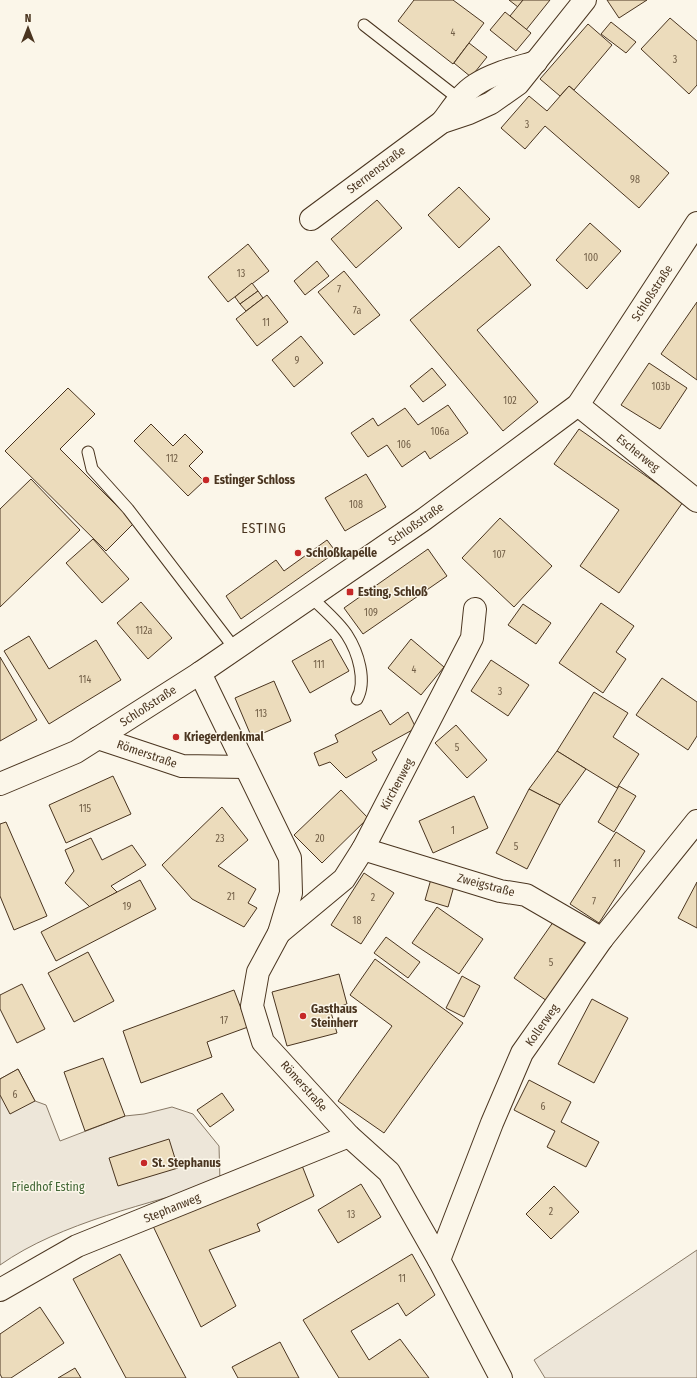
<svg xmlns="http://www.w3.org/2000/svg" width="697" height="1378" font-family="'Fira Sans Condensed',sans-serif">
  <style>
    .green { fill: #ede6d9; stroke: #887966 }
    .building { fill: #ecdcbc; stroke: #4a3520 }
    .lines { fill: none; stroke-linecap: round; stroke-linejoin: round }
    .lane-casing { stroke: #4a3520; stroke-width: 13 }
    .street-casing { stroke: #4a3520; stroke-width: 24 }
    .secondary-casing { stroke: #4a3520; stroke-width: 24 }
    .lane { stroke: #fbf6e9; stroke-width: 11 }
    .street { stroke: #fbf6e9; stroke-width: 22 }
    .secondary { stroke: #fbf6e9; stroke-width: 22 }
    .poi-dot { fill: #c62828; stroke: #fbf6e9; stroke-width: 1.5 }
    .labels { text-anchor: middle; stroke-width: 3; stroke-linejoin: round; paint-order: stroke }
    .number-label { font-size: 10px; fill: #725f47 }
    .street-label { font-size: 12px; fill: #4a3520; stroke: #fbf6e9 }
    .poi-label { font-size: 12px; font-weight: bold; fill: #4a3520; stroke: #fbf6e9; text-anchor: start }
    .park-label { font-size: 12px; fill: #436837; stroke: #fbf6e9 }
    .quarter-label { font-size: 14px; letter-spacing: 1px; fill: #4a3520; stroke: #fbf6e9 }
  </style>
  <rect width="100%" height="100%" fill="#fbf6e9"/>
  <g class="green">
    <path d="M18 1069 35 1101 46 1105 60 1141 125 1116 144 1114 172 1107 193 1114 219 1146 220 1182C149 1204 61 1222 0 1265V1079Z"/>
    <polygon points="697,1250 697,1378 545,1378 534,1360"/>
  </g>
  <g class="building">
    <polygon points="414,0 453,0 484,23 453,64 398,21"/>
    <polygon points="509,0 523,0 518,7"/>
    <polygon points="523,0 550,0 526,30 510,16"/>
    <polygon points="607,0 647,0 619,18"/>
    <polygon points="505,12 531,33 516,51 490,30"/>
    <polygon points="670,18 697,41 697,85 689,94 641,49"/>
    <polygon points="611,22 636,42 626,53 601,34"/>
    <polygon points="588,24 612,45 574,90 569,86 560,96 540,79"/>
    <polygon points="469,43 487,57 471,77 454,63"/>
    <polygon points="569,86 669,173 639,208 545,126 525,149 501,128 529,96 547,111"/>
    <polygon points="459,187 490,219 459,248 428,215"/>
    <polygon points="377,200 402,228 356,268 331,239"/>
    <polygon points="590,223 621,251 587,289 556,260"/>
    <polygon points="248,244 269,271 228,302 208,277"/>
    <polygon points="499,246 531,285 477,330 538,402 503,431 410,320"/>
    <polygon points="317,261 329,276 305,295 294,281"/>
    <polygon points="344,271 380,315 354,335 318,292"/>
    <polygon points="252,283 258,291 240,304 235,297"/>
    <polygon points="258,291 263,298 246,311 240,304"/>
    <polygon points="267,295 288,322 257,346 236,319"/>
    <polygon points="697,302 697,380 661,354"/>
    <polygon points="301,336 323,363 294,387 272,360"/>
    <polygon points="649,363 687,388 660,429 621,405"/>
    <polygon points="432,368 446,385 423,402 410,386"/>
    <polygon points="68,388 95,414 60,449 134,523 106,551 5,451"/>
    <polygon points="448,405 468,433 430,459 425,451 402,467 387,445 368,457 351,433 373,418 378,426 405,408 418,425"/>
    <polygon points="151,424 173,446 185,434 203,452 189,466 204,481 188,496 134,441"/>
    <polygon points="579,429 683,502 619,593 580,566 619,510 554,464"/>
    <polygon points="366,474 386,507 345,531 325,498"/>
    <polygon points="31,479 80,530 0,607 0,509"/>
    <polygon points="500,518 552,566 514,607 462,558"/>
    <polygon points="93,539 129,579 102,603 66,563"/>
    <polygon points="327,540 336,552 241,619 226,596 276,560 284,571"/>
    <polygon points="428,549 447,576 363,634 344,608"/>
    <polygon points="141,602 172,638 148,659 117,623"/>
    <polygon points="601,603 634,626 616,652 626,659 603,693 559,663"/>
    <polygon points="523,604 551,623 536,644 508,625"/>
    <polygon points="29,636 49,669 96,640 121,680 49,724 4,651"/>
    <polygon points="331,639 349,671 310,693 292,661"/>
    <polygon points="411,639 444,667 421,695 388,668"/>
    <polygon points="0,657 37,720 0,741"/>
    <polygon points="491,660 529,685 508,716 471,691"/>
    <polygon points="662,678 697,702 697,736 688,750 636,715"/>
    <polygon points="274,681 291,721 252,738 235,698"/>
    <polygon points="594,692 628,713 613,737 639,754 617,788 557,751"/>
    <polygon points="381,710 390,725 408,712 416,728 372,752 377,760 346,778 330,762 319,766 314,753 338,742 335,735"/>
    <polygon points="456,725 487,760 467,778 435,743"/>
    <polygon points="557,751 586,769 560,805 529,789"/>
    <polygon points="113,776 131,814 66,843 49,805"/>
    <polygon points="619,786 636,796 614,832 598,822"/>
    <polygon points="529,789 560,805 527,869 496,853"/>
    <polygon points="341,790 368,818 322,863 294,835"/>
    <polygon points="474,796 488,828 433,853 419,821"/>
    <polygon points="222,807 248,840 218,866 256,889 248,903 257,908 244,927 192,899 162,865"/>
    <polygon points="6,822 47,916 14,930 0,896 0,824"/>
    <polygon points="616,832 645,851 599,923 570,904"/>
    <polygon points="91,838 102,860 132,845 146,865 111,886 117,892 90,907 65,883 74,871 65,850"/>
    <polygon points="364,873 394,893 361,944 331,925"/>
    <polygon points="431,879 454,886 448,907 425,900"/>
    <polygon points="140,880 156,909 56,961 41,932"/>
    <polygon points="697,882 697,928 678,918"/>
    <polygon points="437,907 483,939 459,974 412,943"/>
    <polygon points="556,918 589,941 547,1001 514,978"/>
    <polygon points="386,937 420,962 408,978 374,953"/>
    <polygon points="88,952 114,1001 74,1022 48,973"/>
    <polygon points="375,959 463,1023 384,1133 338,1101 392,1026 350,995"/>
    <polygon points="339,974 347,1004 330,1009 337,1033 287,1046 272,992"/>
    <polygon points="462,976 480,986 464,1017 446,1008"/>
    <polygon points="22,984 45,1029 17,1043 0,1009 0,995"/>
    <polygon points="234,990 248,1027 207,1042 212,1057 141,1083 123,1031"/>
    <polygon points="592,999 628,1018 594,1083 558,1064"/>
    <polygon points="103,1058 125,1116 85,1131 64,1072"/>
    <polygon points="18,1069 35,1101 10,1114 0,1095 0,1079"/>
    <polygon points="529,1080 571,1102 561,1122 599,1142 586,1167 547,1147 555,1131 514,1110"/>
    <polygon points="222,1093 234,1110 210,1127 197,1110"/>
    <polygon points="169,1139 178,1168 118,1186 109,1158"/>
    <polygon points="301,1163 314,1196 257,1224 260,1231 209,1250 236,1306 201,1327 153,1226"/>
    <polygon points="361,1184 381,1217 338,1243 318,1210"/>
    <polygon points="554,1186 579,1212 551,1239 526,1214"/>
    <polygon points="120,1254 186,1378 126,1378 73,1279"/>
    <polygon points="412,1254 435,1295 406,1316 398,1303 351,1331 369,1360 400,1339 429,1378 339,1378 303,1320"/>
    <polygon points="40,1307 64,1343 11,1378 2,1378 0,1374 0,1334"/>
    <polygon points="280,1342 299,1378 238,1378 232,1367"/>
    <polygon points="75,1368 81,1378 58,1378"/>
  </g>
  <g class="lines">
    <g class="lane-casing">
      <g id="lane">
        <polyline points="364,25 459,99"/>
        <polyline points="88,452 92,469 128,509 235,649"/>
        <path d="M311 597C322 608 339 622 347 635 358 652 367 681 357 699"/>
      </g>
    </g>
    <g class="street-casing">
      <g id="street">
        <path d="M442 122C452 109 461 94 475 85 493 73 516 68 536 62"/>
        <polyline points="311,219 442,122 469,113 491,103 518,84 585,0"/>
        <polyline points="578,405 697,501"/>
        <polyline points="200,673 290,858 291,893 279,933 258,972 252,1006 263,1042 349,1136 389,1172 439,1260 501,1378"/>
        <polyline points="98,738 182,766 245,767"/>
        <polyline points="363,849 500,891 526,895 602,939"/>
        <polyline points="279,933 344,879 363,849 472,638 475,609"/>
        <polyline points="439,1260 492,1123 522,1053 602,939 697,821"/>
        <polyline points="0,1290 77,1246 349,1136"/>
      </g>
    </g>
    <g class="secondary-casing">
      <polyline id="secondary" points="0,784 76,752 200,673 423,520 578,405 697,223"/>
    </g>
    <use href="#lane" class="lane"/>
    <use href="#street" class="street"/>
    <use href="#secondary" class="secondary"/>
  </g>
  <g class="poi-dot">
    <circle cx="206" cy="480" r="4"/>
    <circle cx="298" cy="553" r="4"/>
    <rect x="346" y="588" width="8" height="8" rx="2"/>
    <circle cx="176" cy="737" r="4"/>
    <circle cx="303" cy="1016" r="4"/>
    <circle cx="144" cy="1163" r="4"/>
  </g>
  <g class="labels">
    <g class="number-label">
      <text x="453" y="36">4</text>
      <text x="675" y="63">3</text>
      <text x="527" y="128">3</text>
      <text x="635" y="183">98</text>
      <text x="591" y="261">100</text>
      <text x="241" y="277">13</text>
      <text x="339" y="293">7</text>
      <text x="357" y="314">7a</text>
      <text x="266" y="326">11</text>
      <text x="297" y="364">9</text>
      <text x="661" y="390">103b</text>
      <text x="510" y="404">102</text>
      <text x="440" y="435">106a</text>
      <text x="404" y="448">106</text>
      <text x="172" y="462">112</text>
      <text x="356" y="508">108</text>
      <text x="499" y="558">107</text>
      <text x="371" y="616">109</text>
      <text x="144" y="634">112a</text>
      <text x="319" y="668">111</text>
      <text x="414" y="673">4</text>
      <text x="85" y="683">114</text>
      <text x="500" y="695">3</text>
      <text x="261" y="717">113</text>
      <text x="457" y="751">5</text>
      <text x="85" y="812">115</text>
      <text x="453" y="834">1</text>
      <text x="220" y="842">23</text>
      <text x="320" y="842">20</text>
      <text x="516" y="850">5</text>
      <text x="617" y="867">11</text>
      <text x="231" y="900">21</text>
      <text x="373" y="901">2</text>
      <text x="594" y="905">7</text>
      <text x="127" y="910">19</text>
      <text x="357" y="924">18</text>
      <text x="551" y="966">5</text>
      <text x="224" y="1024">17</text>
      <text x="15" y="1098">6</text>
      <text x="543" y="1110">6</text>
      <text x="551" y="1215">2</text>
      <text x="351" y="1218">13</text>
      <text x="402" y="1282">11</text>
    </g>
    <g class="street-label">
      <text transform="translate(376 170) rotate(-37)" y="4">Sternenstraße</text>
      <text transform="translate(652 293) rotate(-57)" y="4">Schloßstraße</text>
      <text transform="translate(638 453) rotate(39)" y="4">Escherweg</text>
      <text transform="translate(416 524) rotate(-35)" y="4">Schloßstraße</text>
      <text transform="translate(148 706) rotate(-33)" y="4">Schloßstraße</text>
      <text transform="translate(147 754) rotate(19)" y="4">Römerstraße</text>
      <text transform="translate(397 784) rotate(-62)" y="4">Kirchenweg</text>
      <text transform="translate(486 885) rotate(15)" y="4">Zweigstraße</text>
      <text transform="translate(542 1025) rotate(-55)" y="4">Kollerweg</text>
      <text transform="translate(304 1086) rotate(48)" y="4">Römerstraße</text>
      <text transform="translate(172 1208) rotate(-22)" y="4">Stephanweg</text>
    </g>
    <g class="poi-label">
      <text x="214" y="484">Estinger Schloss</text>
      <text x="306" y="557">Schloßkapelle</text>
      <text x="358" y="596">Esting, Schloß</text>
      <text x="184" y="741">Kriegerdenkmal</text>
      <text x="311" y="1013">Gasthaus<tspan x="311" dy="14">Steinherr</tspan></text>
      <text x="152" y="1167">St. Stephanus</text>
    </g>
    <g class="park-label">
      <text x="48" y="1191">Friedhof Esting</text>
    </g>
    <g class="quarter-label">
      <text x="264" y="533">ESTING</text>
    </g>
  </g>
  <g transform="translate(28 28)" stroke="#fbf6e9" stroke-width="3" paint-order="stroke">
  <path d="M0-3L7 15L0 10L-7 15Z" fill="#4a3520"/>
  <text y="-6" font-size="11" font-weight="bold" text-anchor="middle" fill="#4a3520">N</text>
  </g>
</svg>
